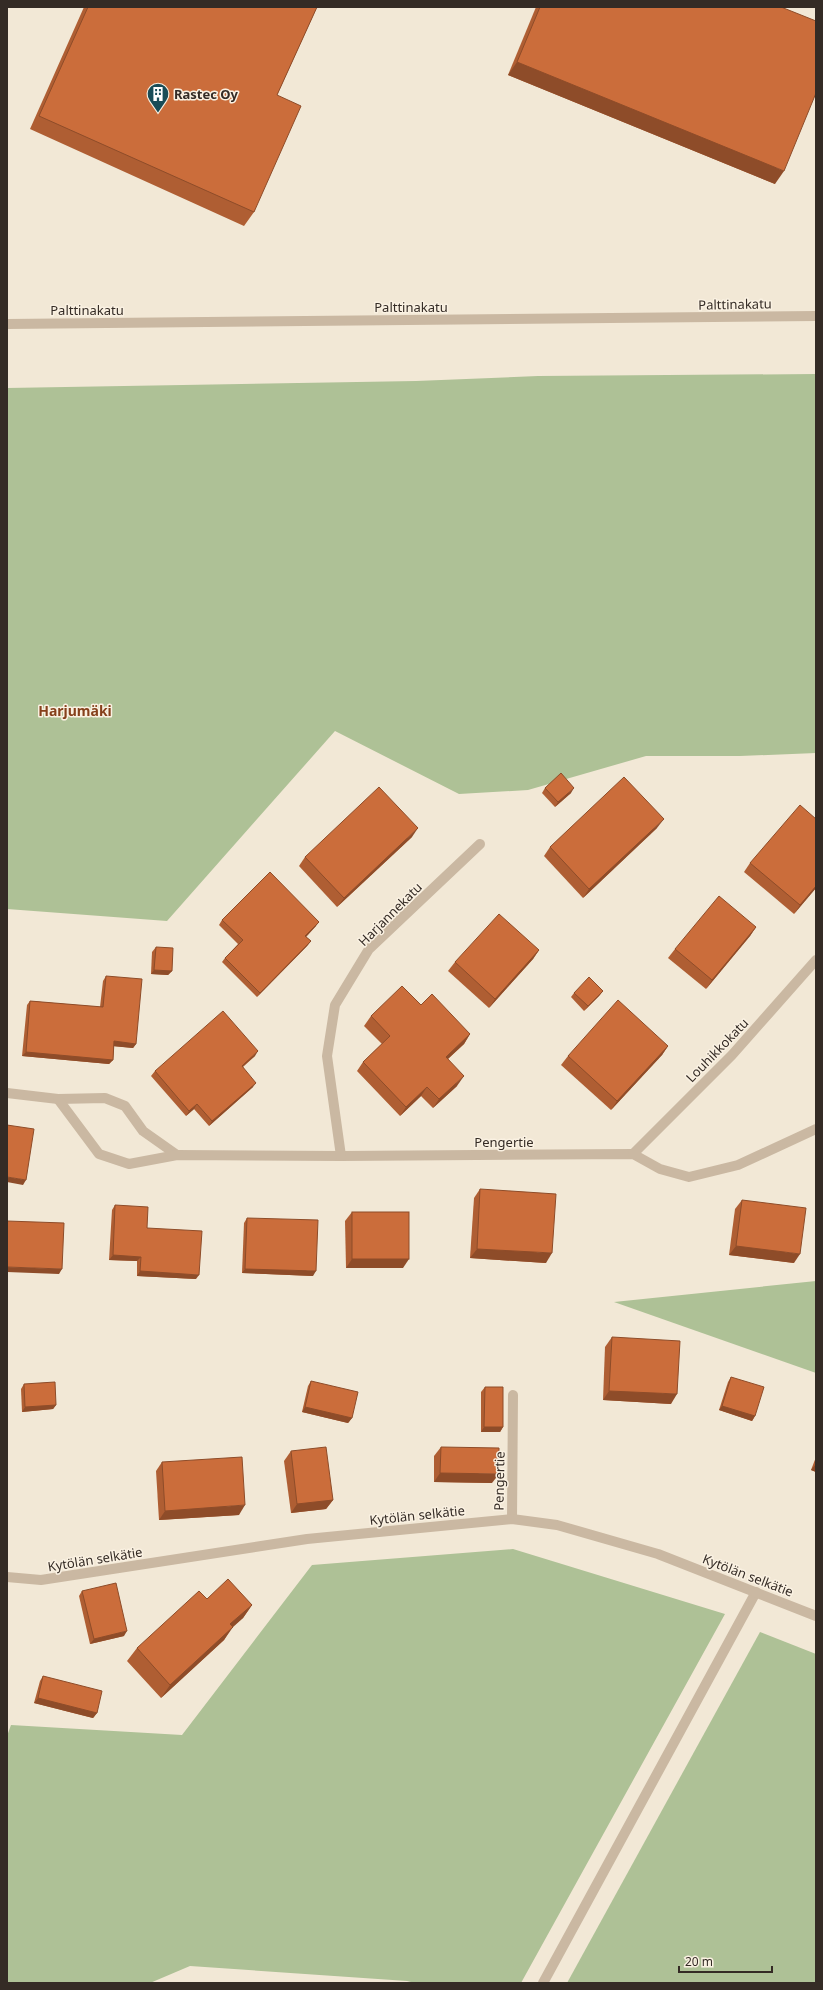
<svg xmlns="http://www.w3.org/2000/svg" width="823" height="1990" font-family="'Noto Sans',sans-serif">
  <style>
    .green { fill: #aec196 }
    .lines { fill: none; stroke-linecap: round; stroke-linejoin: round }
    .service { stroke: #cab8a2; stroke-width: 10 }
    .minor { stroke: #cab8a2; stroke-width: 10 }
    .tertiary { stroke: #cab8a2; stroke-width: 10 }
    .wall { fill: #af5e33 }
    .shaded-wall { fill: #8e4c29 }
    .building { fill: #cb6d3b; stroke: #8e4c29 }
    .labels { text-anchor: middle; stroke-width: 3; stroke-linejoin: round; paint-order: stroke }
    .poi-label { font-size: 13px; font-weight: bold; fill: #342b25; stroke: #faf1e2; text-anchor: start }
    .street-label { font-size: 13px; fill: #342b25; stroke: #faf1e2 }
    .neighbourhood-label { font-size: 14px; font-weight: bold; fill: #86401b; stroke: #faf1e2 }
  </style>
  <rect width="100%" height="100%" fill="#f2e8d6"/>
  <g class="green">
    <polygon points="816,374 816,753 740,756 646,756 528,790 459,794 335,731 167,921 7,909 7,388 416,381 538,376"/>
    <polygon points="816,1281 816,1373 614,1302"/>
    <polygon points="513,1549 725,1614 521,1983 415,1983 407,1981 190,1966 150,1983 7,1983 7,1736 11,1725 182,1735 312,1565"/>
    <polygon points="760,1632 816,1654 816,1983 567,1983"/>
  </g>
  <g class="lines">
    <polyline class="service" points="543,1983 756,1592"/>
    <g class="minor">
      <polyline points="7,1093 58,1099 105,1098 125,1106 143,1131 177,1155"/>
      <polyline points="58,1099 99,1154 129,1164 177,1155 341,1156 633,1154 660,1169 689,1177 738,1165 816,1129"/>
      <polyline points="633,1154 732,1055 816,960"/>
      <polyline points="341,1156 327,1056 335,1005 369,949 480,844"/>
      <polyline points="512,1519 513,1395"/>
      <polyline points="7,1577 41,1580 307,1539 512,1519 557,1525 658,1554 816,1616"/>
    </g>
    <polyline class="tertiary" points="7,324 816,316"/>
  </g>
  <g class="wall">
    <polygon points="84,7 317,7 277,95 254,212 244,226 30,129"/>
    <polygon points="536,7 781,7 775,184 508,75"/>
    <polygon points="545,788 571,793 555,807 542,793"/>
    <polygon points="657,828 583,898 544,856 550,847"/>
    <polygon points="412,837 337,907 299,866 305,857"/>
    <polygon points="750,863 816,888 794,914 744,872"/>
    <polygon points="222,920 316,926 306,937 311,941 307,946 257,997 222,962 225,958 238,944 219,925"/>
    <polygon points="756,927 750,936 706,989 668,958 675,949"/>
    <polygon points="156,947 172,971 168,975 151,974 152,952"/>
    <polygon points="539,950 533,959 489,1008 448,971 455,962"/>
    <polygon points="106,976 136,1044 133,1048 114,1046 113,1060 109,1064 22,1056 27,1005 30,1001 100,1007 103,981"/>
    <polygon points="603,991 599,996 584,1011 571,997 574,993"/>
    <polygon points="421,1005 470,1034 464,1044 448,1059 457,1086 433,1108 421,1096 400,1116 357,1071 363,1062 382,1044 364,1026 371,1016"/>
    <polygon points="668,1046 662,1055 611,1110 561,1065 568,1056"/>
    <polygon points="255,1056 243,1067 253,1087 209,1126 194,1109 186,1116 151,1076 155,1071"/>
    <polygon points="480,1189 546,1263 470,1258 474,1198"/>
    <polygon points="742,1200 794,1263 729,1255 735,1209"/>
    <polygon points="115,1205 147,1228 196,1279 137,1276 137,1261 109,1260 112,1210"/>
    <polygon points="352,1212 403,1268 346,1268 345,1221"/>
    <polygon points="247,1218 313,1276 242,1273 244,1223"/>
    <polygon points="612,1337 671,1404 603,1400 605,1347"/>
    <polygon points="731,1377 755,1416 752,1421 719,1410 728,1382"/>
    <polygon points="311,1381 352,1418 348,1423 302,1412 308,1386"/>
    <polygon points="24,1384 56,1405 53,1409 22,1412 21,1389"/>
    <polygon points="485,1387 503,1427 500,1432 481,1432 481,1392"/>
    <polygon points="441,1447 492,1483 434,1482 434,1456"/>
    <polygon points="291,1451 333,1500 326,1509 291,1513 284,1461"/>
    <polygon points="816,1457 816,1472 811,1470"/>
    <polygon points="162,1462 239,1515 159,1520 156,1471"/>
    <polygon points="82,1591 124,1636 90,1644 79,1596"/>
    <polygon points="207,1599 252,1605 243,1618 232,1627 224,1640 161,1698 127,1661 137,1648"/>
    <polygon points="43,1676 97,1713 93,1718 34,1703 40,1681"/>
  </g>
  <g class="shaded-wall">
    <polygon points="517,62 784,171 775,184 508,75"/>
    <polygon points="574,788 571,793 555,807 558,802"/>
    <polygon points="664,819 657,828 583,898 589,889"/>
    <polygon points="418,828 412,837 337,907 344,898"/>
    <polygon points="816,886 816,888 794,914 800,905"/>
    <polygon points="319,922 316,926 302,941 305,936"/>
    <polygon points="756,927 750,936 706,989 712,980"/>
    <polygon points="311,941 307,946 257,997 260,993"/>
    <polygon points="539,950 533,959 489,1008 495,999"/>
    <polygon points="154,970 172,971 168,975 151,974"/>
    <polygon points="603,991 599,996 584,1011 588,1006"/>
    <polygon points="470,1034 464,1044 440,1066 446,1057"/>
    <polygon points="114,1041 136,1044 133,1048 111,1046"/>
    <polygon points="668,1046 662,1055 611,1110 617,1101"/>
    <polygon points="258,1051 255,1056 238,1070 242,1066"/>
    <polygon points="26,1052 113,1060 109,1064 22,1056"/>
    <polygon points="464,1076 457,1086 433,1108 439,1099"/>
    <polygon points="256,1083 253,1087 209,1126 212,1121"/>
    <polygon points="427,1087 421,1096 400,1116 406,1107"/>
    <polygon points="197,1104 194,1109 186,1116 189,1111"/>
    <polygon points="7,1177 26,1180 23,1185 7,1182"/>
    <polygon points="736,1246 800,1254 794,1263 729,1255"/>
    <polygon points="477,1249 552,1253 546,1263 470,1258"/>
    <polygon points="113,1255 141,1257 137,1261 109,1260"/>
    <polygon points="352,1259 409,1259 403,1268 346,1268"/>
    <polygon points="7,1267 62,1269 59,1274 7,1272"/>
    <polygon points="245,1269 316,1271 313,1276 242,1273"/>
    <polygon points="140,1271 199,1275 196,1279 137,1276"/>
    <polygon points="609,1391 677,1394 671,1404 603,1400"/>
    <polygon points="56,1405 53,1409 22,1412 25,1407"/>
    <polygon points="722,1406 755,1416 752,1421 719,1410"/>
    <polygon points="305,1407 352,1418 348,1423 302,1412"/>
    <polygon points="484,1427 503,1427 500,1432 481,1432"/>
    <polygon points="816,1464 816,1472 811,1470"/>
    <polygon points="440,1473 499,1474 492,1483 434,1482"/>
    <polygon points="333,1500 326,1509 291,1513 297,1504"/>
    <polygon points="245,1505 239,1515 159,1520 165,1511"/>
    <polygon points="252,1605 243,1618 221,1638 230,1624"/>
    <polygon points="233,1627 224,1640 161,1698 170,1685"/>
    <polygon points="127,1631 124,1636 90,1644 94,1639"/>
    <polygon points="38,1698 97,1713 93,1718 34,1703"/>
  </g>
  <g class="building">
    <polygon points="88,7 317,7 277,95 301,106 254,212 39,116"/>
    <polygon points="540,7 781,7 816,21 816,93 784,171 517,62"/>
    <polygon points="561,773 574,788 558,802 545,788"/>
    <polygon points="624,777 664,819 589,889 550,847"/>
    <polygon points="379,787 418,828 344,898 305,857"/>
    <polygon points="800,805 816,819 816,886 800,905 750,863"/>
    <polygon points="270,872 319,922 305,936 311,941 260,993 225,958 243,940 222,920"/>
    <polygon points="719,896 756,927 712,980 675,949"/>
    <polygon points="499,914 539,950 495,999 455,962"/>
    <polygon points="156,947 173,948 172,971 154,970"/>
    <polygon points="106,976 142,979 136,1044 114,1041 113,1060 26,1052 30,1001 103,1007"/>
    <polygon points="589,977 603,991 588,1006 574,993"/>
    <polygon points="402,986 421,1005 432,994 470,1034 446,1057 464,1076 439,1099 427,1087 406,1107 363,1062 390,1036 371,1016"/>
    <polygon points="618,1000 668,1046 617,1101 568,1056"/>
    <polygon points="223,1011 258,1051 242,1066 256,1083 212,1121 197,1104 189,1111 155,1071"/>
    <polygon points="7,1125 34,1129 26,1180 7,1177"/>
    <polygon points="480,1189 556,1194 552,1253 477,1249"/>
    <polygon points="742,1200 806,1208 800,1254 736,1246"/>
    <polygon points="115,1205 148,1207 147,1228 202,1231 199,1275 140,1271 141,1257 113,1255"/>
    <rect x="352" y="1212" width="57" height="47"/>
    <polygon points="247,1218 318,1220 316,1271 245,1269"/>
    <polygon points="7,1221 64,1223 62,1269 7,1267"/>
    <polygon points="612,1337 680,1341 677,1394 609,1391"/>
    <polygon points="731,1377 764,1387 755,1416 722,1406"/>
    <polygon points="311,1381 358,1392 352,1418 305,1407"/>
    <polygon points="55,1382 56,1405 25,1407 24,1384"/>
    <polygon points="485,1387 503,1387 503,1427 484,1427"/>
    <polygon points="326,1447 333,1500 297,1504 291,1451"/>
    <polygon points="441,1447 499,1448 499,1474 440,1473"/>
    <polygon points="242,1457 245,1505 165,1511 162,1462"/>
    <polygon points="228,1579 252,1605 230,1624 233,1627 170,1685 137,1648 199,1591 207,1599"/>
    <polygon points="116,1583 127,1631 94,1639 82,1591"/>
    <polygon points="43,1676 102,1691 97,1713 38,1698"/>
  </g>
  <defs>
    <g id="building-pin" transform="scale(1.15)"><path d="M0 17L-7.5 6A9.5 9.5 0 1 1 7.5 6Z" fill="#194c57" stroke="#faf1e2"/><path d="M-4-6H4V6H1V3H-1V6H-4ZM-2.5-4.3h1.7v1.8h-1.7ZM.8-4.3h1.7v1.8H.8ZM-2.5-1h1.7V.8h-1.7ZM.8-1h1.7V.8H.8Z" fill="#fff"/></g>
  </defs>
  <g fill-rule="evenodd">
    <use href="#building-pin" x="158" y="94"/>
  </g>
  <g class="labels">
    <g class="poi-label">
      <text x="174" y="99">Rastec Oy</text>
    </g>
    <g class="street-label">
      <text transform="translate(735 304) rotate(-1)" y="5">Palttinakatu</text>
      <text x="411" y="312">Palttinakatu</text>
      <text x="87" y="315">Palttinakatu</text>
      <text transform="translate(390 914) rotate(-45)" y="5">Harjannekatu</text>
      <text transform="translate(717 1050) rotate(-46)" y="5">Louhikkokatu</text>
      <text x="504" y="1147">Pengertie</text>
      <text transform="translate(499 1481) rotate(-89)" y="5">Pengertie</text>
      <text transform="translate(417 1515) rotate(-6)" y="5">Kytölän selkätie</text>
      <text transform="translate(95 1559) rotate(-9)" y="5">Kytölän selkätie</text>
      <text transform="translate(748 1575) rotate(21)" y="5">Kytölän selkätie</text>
    </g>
    <g class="neighbourhood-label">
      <text x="75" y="716">Harjumäki</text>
    </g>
  </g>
  <rect width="823" height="1990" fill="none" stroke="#342b25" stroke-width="16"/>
  <path d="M679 1966v6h93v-6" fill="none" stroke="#342b25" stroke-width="2"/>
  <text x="685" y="1966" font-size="12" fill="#342b25" stroke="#faf1e2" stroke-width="3" paint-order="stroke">20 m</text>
</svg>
